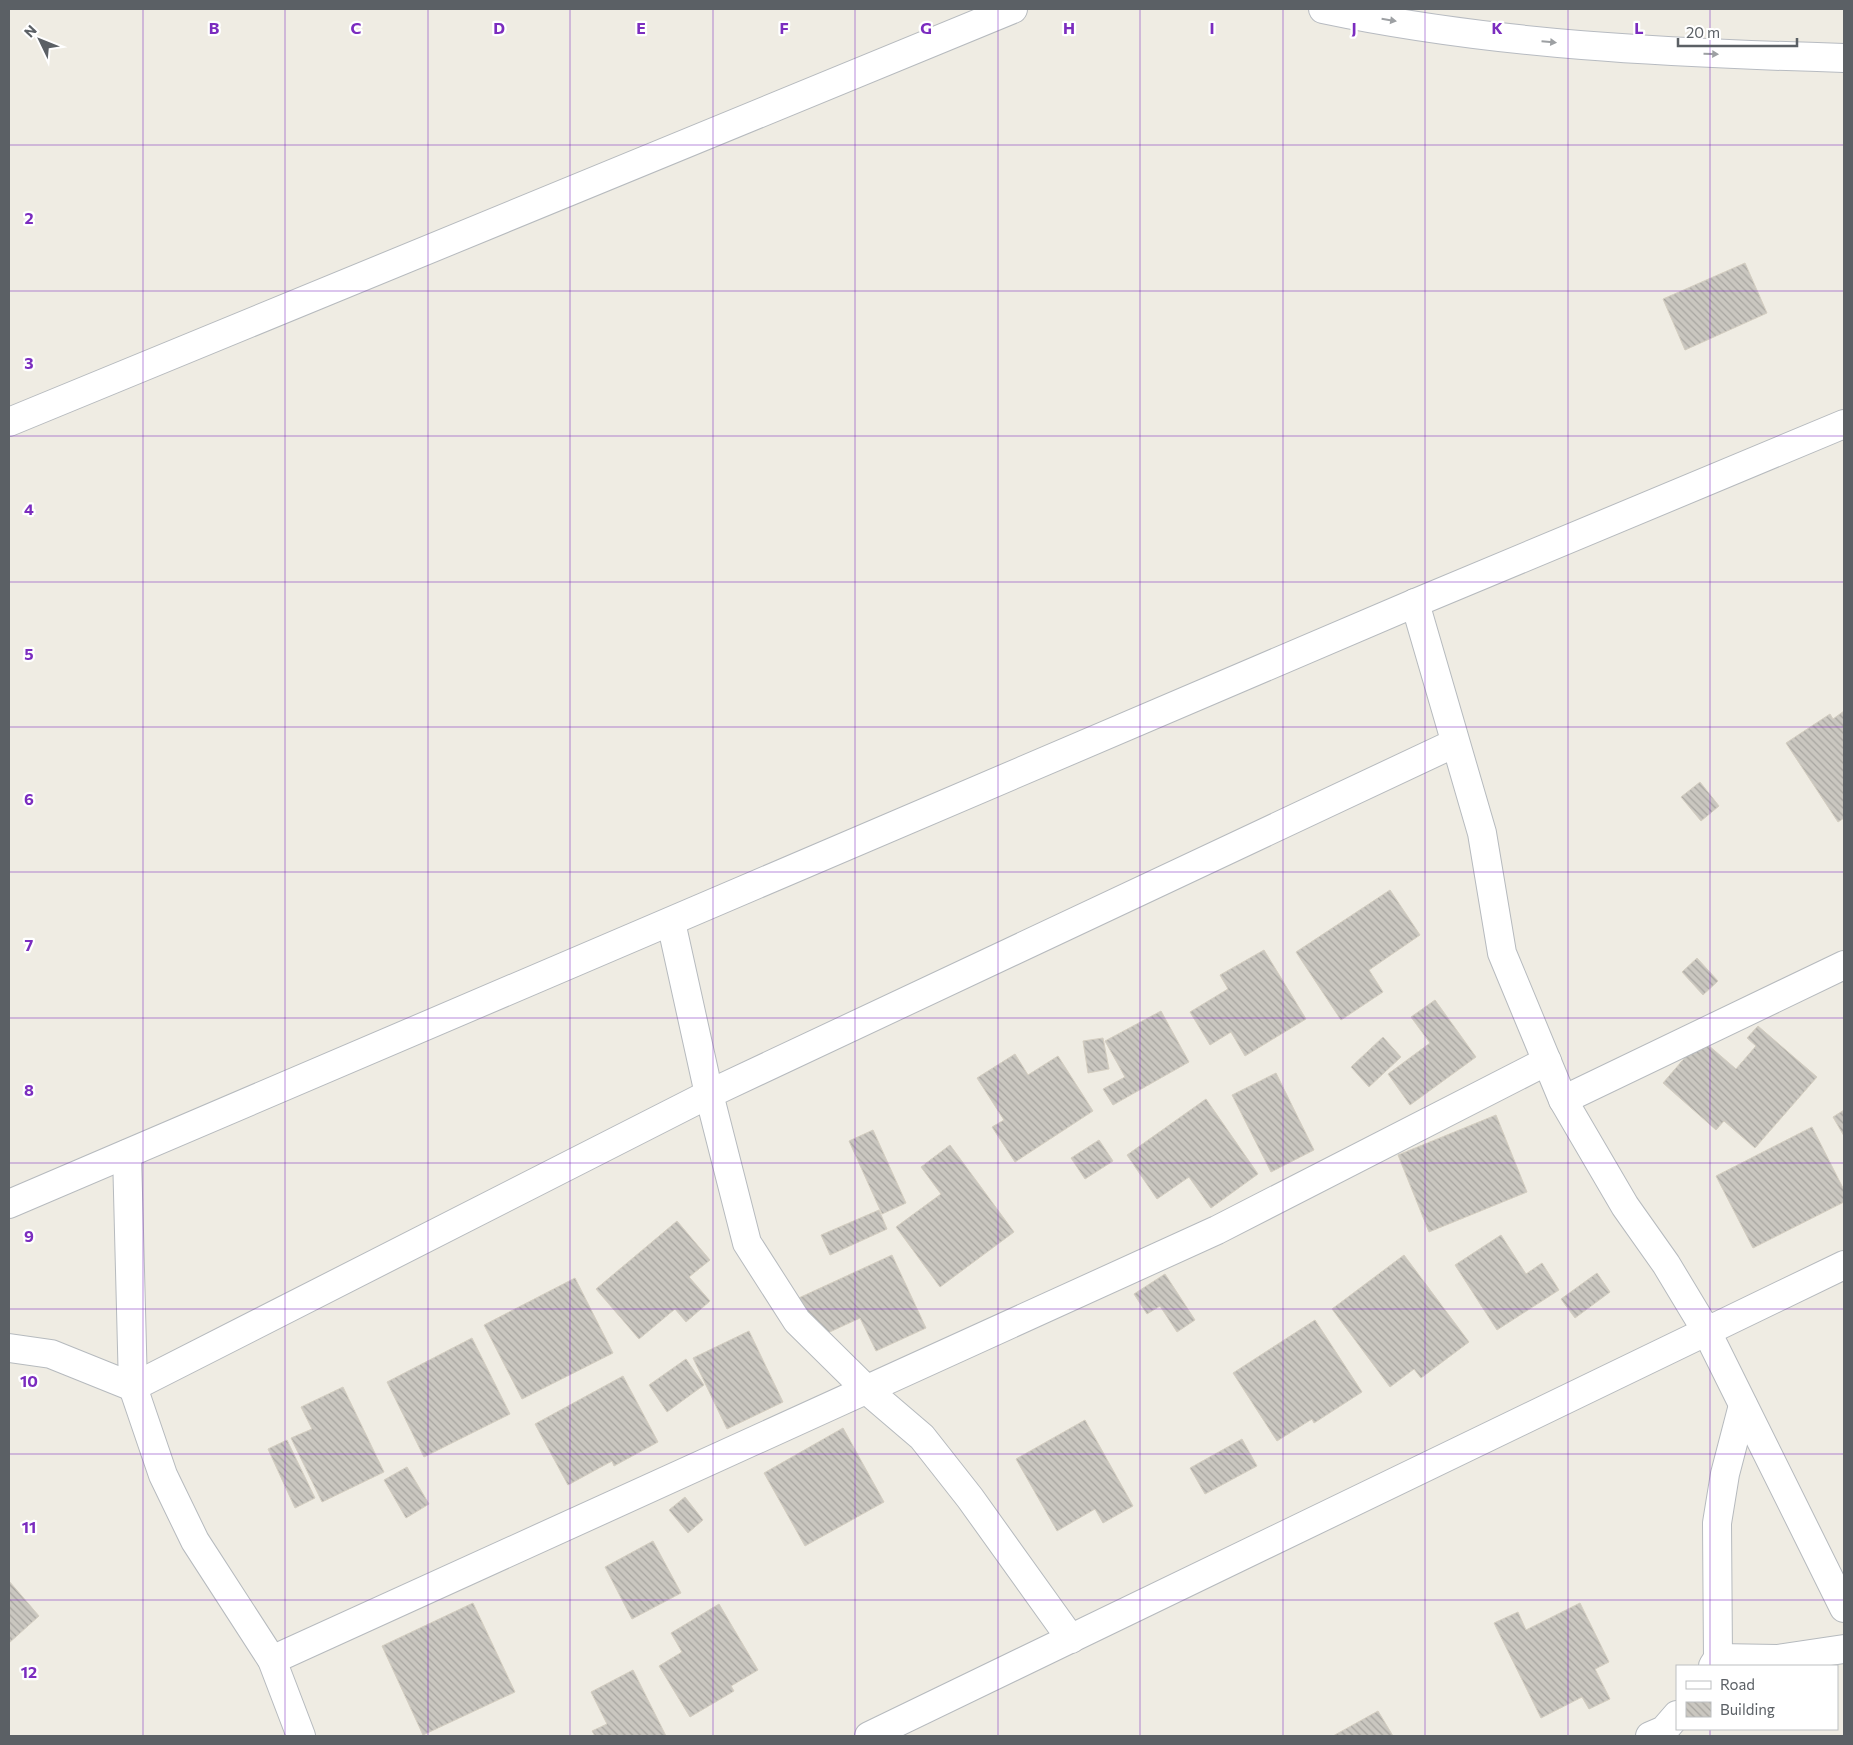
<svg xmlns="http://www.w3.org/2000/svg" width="1853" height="1745" font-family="Commissioner,sans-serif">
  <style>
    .building { fill: url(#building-back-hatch); stroke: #d4cec1 }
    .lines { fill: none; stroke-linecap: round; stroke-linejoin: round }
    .minor-casing { stroke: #b6babe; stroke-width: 30 }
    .secondary-casing { stroke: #b7bbc1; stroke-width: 30 }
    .minor { stroke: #fff; stroke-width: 28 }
    .secondary { stroke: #fff; stroke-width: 28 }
    .oneway { fill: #9da0a3 }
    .grid { fill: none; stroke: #7b2cbf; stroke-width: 1; stroke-opacity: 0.55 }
    .grid-label { font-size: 16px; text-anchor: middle; font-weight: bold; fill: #7b2cbf; stroke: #fff; stroke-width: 4.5; stroke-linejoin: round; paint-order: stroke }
  </style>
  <defs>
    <pattern id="building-back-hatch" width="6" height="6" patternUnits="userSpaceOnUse" patternTransform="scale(1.25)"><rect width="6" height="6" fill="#cac7c0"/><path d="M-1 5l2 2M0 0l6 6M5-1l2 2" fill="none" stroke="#a7a5a0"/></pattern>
  </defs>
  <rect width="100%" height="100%" fill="#efece3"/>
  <g class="building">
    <polygon points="1745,263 1767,313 1685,350 1663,299"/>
    <polygon points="1844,711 1844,818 1838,822 1786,743 1830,714 1833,719"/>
    <polygon points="1700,782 1719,806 1701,821 1681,797"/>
    <polygon points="1390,890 1420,935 1369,970 1383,992 1341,1020 1296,952"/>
    <polygon points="1264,950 1306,1019 1245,1056 1231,1032 1210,1045 1190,1012 1228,989 1220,975"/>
    <polygon points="1697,958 1718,981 1703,995 1682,972"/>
    <polygon points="1435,1000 1476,1057 1410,1105 1388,1074 1430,1043 1411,1017"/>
    <polygon points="1161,1011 1189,1062 1113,1105 1103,1089 1125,1077 1105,1041"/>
    <polygon points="1758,1026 1817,1077 1755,1148 1724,1121 1716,1130 1663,1083 1701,1039 1736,1069 1756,1046 1747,1038"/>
    <polygon points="1383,1037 1401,1057 1369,1087 1351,1067"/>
    <polygon points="1103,1038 1109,1069 1088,1073 1083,1041"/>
    <polygon points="1015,1054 1028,1075 1058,1056 1093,1111 1015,1162 992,1127 1004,1120 977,1078"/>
    <polygon points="1276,1073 1314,1150 1271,1172 1232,1095"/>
    <polygon points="1206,1099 1258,1174 1211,1208 1189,1177 1157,1199 1127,1155"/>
    <polygon points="1844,1110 1844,1136 1833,1117"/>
    <polygon points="1496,1115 1527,1192 1429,1232 1398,1155"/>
    <polygon points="1812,1127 1844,1190 1844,1202 1753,1248 1716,1176"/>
    <polygon points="873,1130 906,1203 882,1214 849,1141"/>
    <polygon points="1099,1140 1113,1161 1085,1179 1071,1158"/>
    <polygon points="950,1145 1014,1232 940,1287 896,1227 941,1194 921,1167"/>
    <polygon points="879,1210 887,1229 830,1255 821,1235"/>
    <polygon points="677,1221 710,1260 689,1277 710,1301 686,1322 675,1309 639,1339 596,1289"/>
    <polygon points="1501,1235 1526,1274 1542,1263 1559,1290 1497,1330 1455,1265"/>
    <polygon points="892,1255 926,1328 876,1351 860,1318 808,1342 790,1302"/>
    <polygon points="1404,1255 1469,1342 1421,1378 1414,1369 1390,1387 1332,1309"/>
    <polygon points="1597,1273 1610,1292 1575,1318 1561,1299"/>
    <polygon points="1165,1274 1195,1320 1177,1332 1160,1306 1147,1314 1134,1294"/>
    <polygon points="575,1278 613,1353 522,1399 484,1325"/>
    <polygon points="1315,1320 1362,1392 1314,1423 1312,1419 1277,1441 1233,1373"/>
    <polygon points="749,1331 783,1402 727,1429 693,1358"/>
    <polygon points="472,1338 510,1414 424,1457 387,1382"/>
    <polygon points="686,1359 704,1385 667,1412 649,1385"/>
    <polygon points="623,1376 658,1442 614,1466 612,1461 568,1485 535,1424"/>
    <polygon points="343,1387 384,1472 322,1502 291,1438 312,1429 301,1407"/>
    <polygon points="1085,1420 1133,1506 1103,1523 1095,1509 1057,1531 1016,1459"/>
    <polygon points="843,1428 884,1502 805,1546 764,1473"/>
    <polygon points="1242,1439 1257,1466 1205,1494 1190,1468"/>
    <polygon points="287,1440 315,1498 295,1508 268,1449"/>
    <polygon points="407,1467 429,1504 406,1518 384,1480"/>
    <polygon points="685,1497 703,1520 688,1533 669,1510"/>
    <polygon points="653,1541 681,1593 632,1619 605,1567"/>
    <polygon points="9,1581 39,1616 9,1643"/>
    <polygon points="473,1603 515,1692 423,1735 382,1646"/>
    <polygon points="1580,1603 1609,1662 1595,1669 1610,1699 1589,1709 1582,1697 1541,1718 1494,1623 1518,1612 1526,1630"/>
    <polygon points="719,1604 758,1670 731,1686 734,1691 690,1717 659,1666 682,1652 671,1633"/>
    <polygon points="633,1670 666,1736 595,1736 592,1731 607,1724 591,1692"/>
    <polygon points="1378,1711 1393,1736 1333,1736"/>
  </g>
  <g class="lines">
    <g class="minor-casing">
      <g id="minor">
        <polyline points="9,422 1013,9"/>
        <polyline points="1415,603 1482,833 1502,953 1563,1100 1625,1206 1666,1264 1707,1332 1844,1608"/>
        <polyline points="671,922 709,1094 747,1243 797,1321 867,1390 922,1437 970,1498 1071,1639"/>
        <polyline points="1563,1100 1844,965"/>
        <polyline points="127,1154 133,1387 163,1475 195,1541 272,1660 301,1736"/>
        <polyline points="9,1204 1415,603 1844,424"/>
        <polyline points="9,1348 51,1354 133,1387 709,1094 1455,743"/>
        <polyline points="1718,1658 1777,1659 1844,1649"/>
        <polyline points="272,1660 1217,1230 1547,1061"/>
        <polyline points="1713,1666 1718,1658 1717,1523 1725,1474 1743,1405"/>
        <polyline points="869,1736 1844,1265"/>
        <polyline points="1650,1736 1664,1730 1677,1715"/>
      </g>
    </g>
    <g class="secondary-casing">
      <path id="secondary" d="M1323 9C1494 45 1670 53 1844 58"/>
    </g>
    <use href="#minor" class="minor"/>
    <use href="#secondary" class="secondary"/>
  </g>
  <defs><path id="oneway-solid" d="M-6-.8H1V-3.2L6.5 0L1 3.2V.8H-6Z" transform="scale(1.25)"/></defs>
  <g class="oneway">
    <use href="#oneway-solid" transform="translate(1389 20) rotate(9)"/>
    <use href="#oneway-solid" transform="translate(1549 42) rotate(5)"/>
    <use href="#oneway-solid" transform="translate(1711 54) rotate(2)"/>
  </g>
  <path class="grid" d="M143 9V1736M285 9V1736M428 9V1736M570 9V1736M713 9V1736M855 9V1736M998 9V1736M1140 9V1736M1283 9V1736M1425 9V1736M1568 9V1736M1710 9V1666M9 145H1844M9 291H1844M9 436H1844M9 582H1844M9 727H1844M9 872H1844M9 1018H1844M9 1163H1844M9 1309H1844M9 1454H1844M9 1600H1844M1710 1729V1736"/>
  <g class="grid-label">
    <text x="214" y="34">B</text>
    <text x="356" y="34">C</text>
    <text x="499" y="34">D</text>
    <text x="641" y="34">E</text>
    <text x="784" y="34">F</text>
    <text x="926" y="34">G</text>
    <text x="1069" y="34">H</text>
    <text x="1212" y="34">I</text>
    <text x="1354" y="34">J</text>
    <text x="1497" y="34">K</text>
    <text x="1639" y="34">L</text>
    <text x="29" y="224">2</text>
    <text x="29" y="369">3</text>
    <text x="29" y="515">4</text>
    <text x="29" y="660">5</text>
    <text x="29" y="805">6</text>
    <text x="29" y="951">7</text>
    <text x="29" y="1096">8</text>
    <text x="29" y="1242">9</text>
    <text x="29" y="1387">10</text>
    <text x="29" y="1533">11</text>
    <text x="29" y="1678">12</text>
  </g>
  <rect width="1853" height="1745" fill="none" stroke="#5b6065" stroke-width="20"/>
  <rect x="1676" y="1665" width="162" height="65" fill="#ffffff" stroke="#bdbfc1"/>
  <rect x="1686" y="1681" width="25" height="8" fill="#ffffff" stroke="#bdbfc1"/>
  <text x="1720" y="1690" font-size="15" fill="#5b6065">Road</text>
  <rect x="1686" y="1702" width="25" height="15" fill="url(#building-back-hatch)" stroke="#bdbfc1"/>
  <text x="1720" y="1715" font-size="15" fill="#5b6065">Building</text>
  <g transform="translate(40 40) rotate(313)" stroke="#ffffff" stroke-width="4" paint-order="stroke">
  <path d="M0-4L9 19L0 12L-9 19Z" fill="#5b6065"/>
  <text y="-8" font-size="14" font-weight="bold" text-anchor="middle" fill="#5b6065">N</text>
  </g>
  <path d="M1678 38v8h119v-8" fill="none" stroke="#5b6065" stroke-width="2.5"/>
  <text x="1686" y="38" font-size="15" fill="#5b6065" stroke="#ffffff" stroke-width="4" paint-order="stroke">20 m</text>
</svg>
